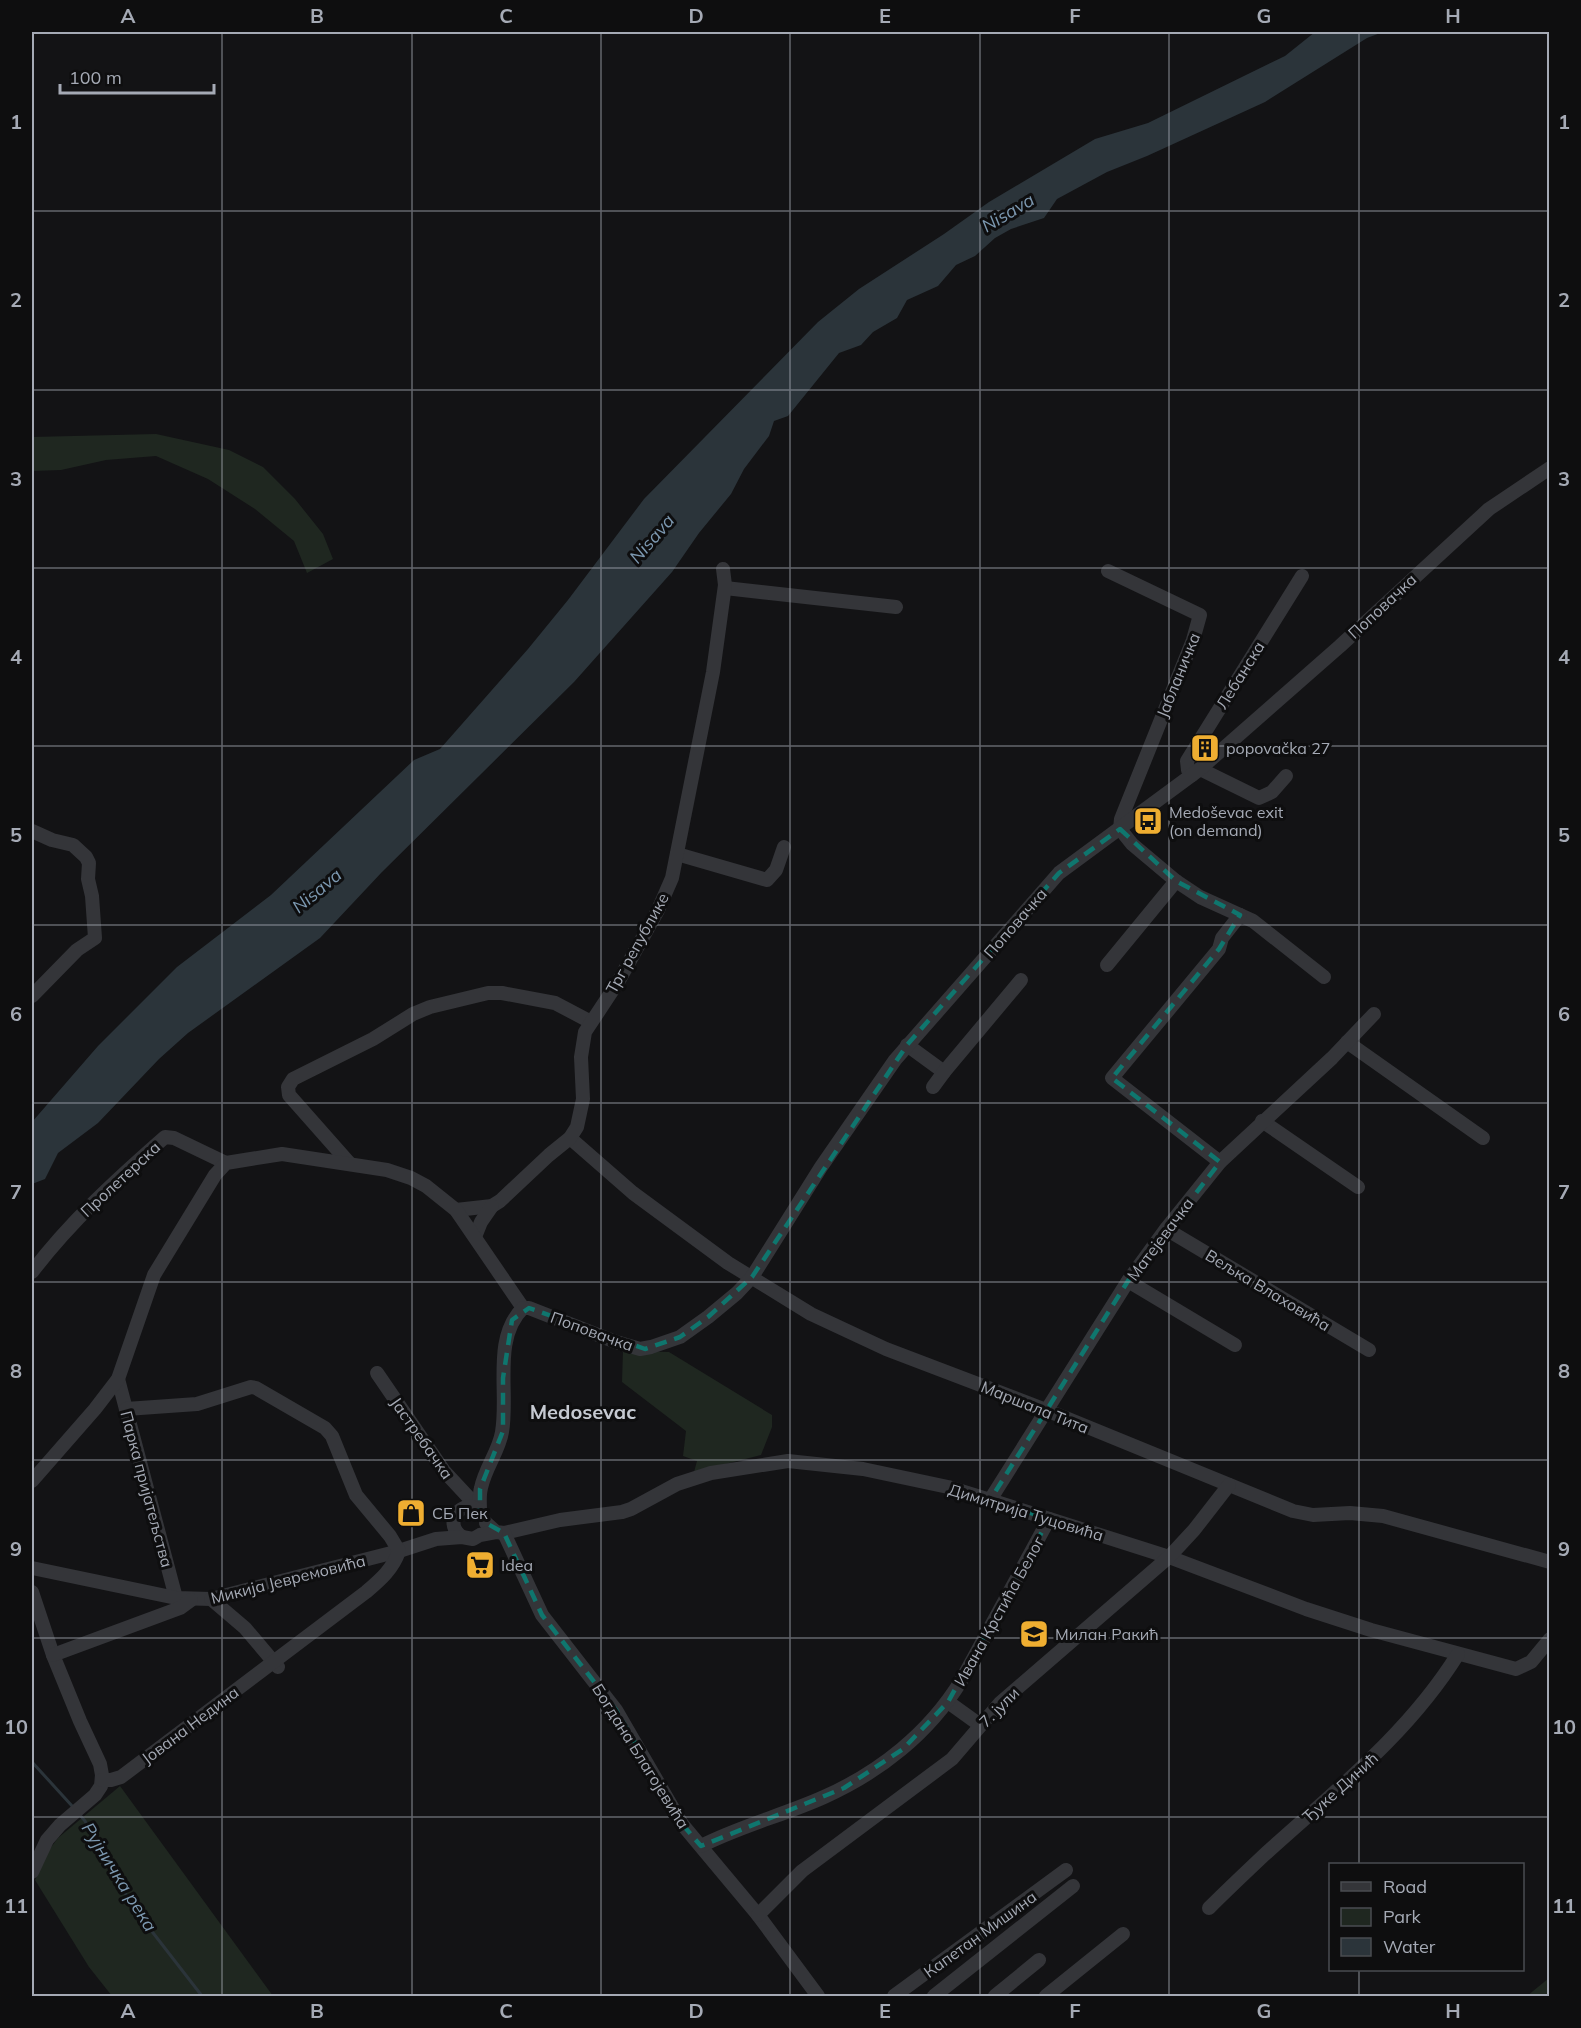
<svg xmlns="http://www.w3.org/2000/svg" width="1581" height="2028" font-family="Mulish,sans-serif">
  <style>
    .green { fill: #1f2720 }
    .water { fill: #2b343a }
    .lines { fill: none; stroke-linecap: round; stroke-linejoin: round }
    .stream { stroke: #2b343a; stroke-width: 3 }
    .minor { stroke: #343539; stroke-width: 14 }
    .marked { fill: none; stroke: #0f766e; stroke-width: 4.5; stroke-dasharray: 12 8; stroke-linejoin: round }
    .grid { fill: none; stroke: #a5aab5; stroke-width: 1.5; stroke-opacity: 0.55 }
    .labels { text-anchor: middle; stroke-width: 6; stroke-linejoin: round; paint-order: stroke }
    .street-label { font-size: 16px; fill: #a5aab5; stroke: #0e0e0f }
    .poi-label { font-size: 16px; fill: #a5aab5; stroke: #0e0e0f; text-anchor: start }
    .water-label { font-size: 18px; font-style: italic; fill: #7c98b0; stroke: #0e0e0f }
    .quarter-label { font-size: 20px; font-weight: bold; fill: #c5c9d1; stroke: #0e0e0f }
    .neatline { fill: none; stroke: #a5aab5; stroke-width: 2 }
    .grid-label { font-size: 20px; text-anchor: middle; font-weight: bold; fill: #a5aab5 }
  </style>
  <rect width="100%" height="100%" fill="#131315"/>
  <g class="green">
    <polygon points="156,434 229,450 263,467 295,499 323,534 333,559 307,573 294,541 255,509 208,479 156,456 106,460 61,470 32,471 32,437"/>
    <polygon points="623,1351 669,1352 772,1415 772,1427 761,1455 694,1472 697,1461 683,1456 686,1431 622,1382"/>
    <polygon points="120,1786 273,1996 112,1996 89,1967 35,1880 49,1850 58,1838"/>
    <polygon points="1549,1978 1549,1996 1527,1996"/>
  </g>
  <polygon class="water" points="1315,32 1383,32 1367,38 1265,102 1147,156 1107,172 1057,199 1044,218 1011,229 995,238 975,256 956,265 938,286 907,300 897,318 873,332 861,345 839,353 788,416 774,421 769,436 744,469 731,494 699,533 672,572 574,682 382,872 320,938 188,1033 159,1059 98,1123 58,1153 45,1179 32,1184 32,1122 98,1046 177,967 271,895 414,760 440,749 528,649 568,600 644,499 818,322 859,289 944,234 989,202 1095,139 1148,123 1285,56"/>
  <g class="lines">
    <g class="stream">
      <polyline points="32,1762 73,1807"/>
      <polyline points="79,1814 85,1821 133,1907 202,1996"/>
    </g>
    <g class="minor">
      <polyline points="1108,571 1200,615 1193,640 1121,819 1120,829"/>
      <polyline points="725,588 896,607"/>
      <polyline points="1200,769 1259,798 1272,792 1286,776"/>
      <polyline points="1192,775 1188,770 1187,761 1302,576"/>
      <polyline points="1120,829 1132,844 1176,881 1200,897 1253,921 1324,977"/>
      <polyline points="32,831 52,840 73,845 86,857 89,863 88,879 92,896 95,938 77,950 32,996"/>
      <polyline points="677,854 767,880 776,870 784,847"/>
      <polyline points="1107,965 1176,881"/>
      <polyline points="1347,1042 1483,1138"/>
      <polyline points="907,1045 944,1072"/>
      <polyline points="933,1087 944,1072 1021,980"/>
      <polyline points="1262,1121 1358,1187"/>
      <polyline points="570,1138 633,1193 728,1263 811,1314 886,1349 1046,1410 1293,1511 1313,1515 1350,1513 1383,1516 1550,1562"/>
      <polyline points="1220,1162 1112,1078 1219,949 1222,938 1240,915"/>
      <polyline points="350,1164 289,1095 288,1087 293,1079 373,1039 413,1014 430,1007 488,993 502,993 555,1003 591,1022"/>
      <polyline points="456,1210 492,1206 500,1201 549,1155 570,1138 577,1127 583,1099 581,1057 585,1032 618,982 658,910 672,878 713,672 725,585 723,569"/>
      <polyline points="1166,1229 1369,1350"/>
      <polyline points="475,1237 481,1222 492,1206"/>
      <path d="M32 1272C70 1222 117 1179 165 1137L174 1138 226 1163"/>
      <polyline points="1128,1281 1235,1345"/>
      <polyline points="523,1308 529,1308 616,1342 640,1349 651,1347 680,1337 708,1317 737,1293 752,1277 821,1167 895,1060 1059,873 1200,769 1340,646 1489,509 1550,468"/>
      <polyline points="377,1373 444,1471 471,1500"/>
      <polyline points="118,1379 176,1598"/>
      <polyline points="32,1481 95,1409 118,1379 154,1275 215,1175 226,1163 282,1154 387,1170 411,1178 426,1186 456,1210 523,1308"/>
      <polyline points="990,1500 1128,1281 1166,1229 1220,1162 1332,1058 1374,1014"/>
      <path d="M480 1511C480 1503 479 1495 481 1488 485 1468 499 1451 502 1432 509 1393 492 1338 523 1308"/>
      <polyline points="486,1523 496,1532 504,1533 560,1520 622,1512 631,1509 677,1484 711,1473 788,1461 863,1469 948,1487 990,1500 1169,1557 1306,1609 1371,1630 1516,1669 1531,1662 1550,1639"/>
      <polyline points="504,1533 542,1615 616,1710 682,1824 758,1915 818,1996"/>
      <path d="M462 1537C448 1527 452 1510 469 1506L480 1510"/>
      <polyline points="32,1568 176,1598 211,1599 399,1551 436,1539 462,1537 473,1539 480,1535 496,1532"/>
      <polyline points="32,1592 53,1655 80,1721 100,1764 102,1775 101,1786 95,1795 60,1825 47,1840 32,1872"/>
      <polyline points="211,1599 245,1628 278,1667"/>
      <polyline points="53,1655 180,1608 191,1600"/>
      <polyline points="948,1702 980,1725"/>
      <path d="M102 1780H111L121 1777 366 1592C380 1580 393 1569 399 1551L390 1536 356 1495 332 1436 325 1428 256 1388 251 1387 197 1404 126 1409"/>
      <path d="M701 1846C740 1826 784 1815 824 1797 880 1772 929 1733 961 1681L1049 1519"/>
      <path d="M1209 1908C1226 1891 1244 1874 1262 1857 1332 1793 1407 1736 1458 1654"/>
      <polyline points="758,1915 802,1871 952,1759 1000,1703 1169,1557 1194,1530 1229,1485"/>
      <polyline points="894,1996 1066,1870"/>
      <polyline points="934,1996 1073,1886"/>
      <polyline points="995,1996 1039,1960"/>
      <polyline points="1046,1996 1123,1934"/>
    </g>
  </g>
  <path class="marked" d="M1120 829 1176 881 1240 915 1219 949 1112 1078 1220 1162 1128 1281 990 1500 1049 1519 948 1702 903 1749 844 1788 701 1846 682 1824 616 1710 542 1615 504 1533 486 1523 480 1511V1489L503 1431V1378L512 1320 529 1308 645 1349 680 1337 708 1317 752 1277 907 1045 1059 873Z"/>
  <path class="grid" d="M222 32V1996M412 32V1996M601 32V1996M790 32V1996M980 32V1996M1169 32V1996M1359 32V1864M32 211H1550M32 390H1550M32 568H1550M32 746H1550M32 925H1550M32 1103H1550M32 1282H1550M32 1460H1550M32 1638H1550M32 1817H1550M1359 1970V1996"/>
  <defs>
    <g id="building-square" transform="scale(1.5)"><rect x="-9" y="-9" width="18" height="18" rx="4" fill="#efae31" stroke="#0e0e0f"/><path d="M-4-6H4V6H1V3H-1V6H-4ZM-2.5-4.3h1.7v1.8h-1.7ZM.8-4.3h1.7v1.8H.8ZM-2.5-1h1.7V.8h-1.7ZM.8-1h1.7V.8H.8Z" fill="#111"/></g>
    <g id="bus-square" transform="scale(1.5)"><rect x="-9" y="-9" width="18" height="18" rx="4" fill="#efae31" stroke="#0e0e0f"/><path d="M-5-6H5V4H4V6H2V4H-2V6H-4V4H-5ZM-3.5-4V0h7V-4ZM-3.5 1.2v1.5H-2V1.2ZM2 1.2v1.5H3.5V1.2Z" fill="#111"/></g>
    <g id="shop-square" transform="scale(1.5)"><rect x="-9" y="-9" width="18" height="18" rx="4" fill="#efae31" stroke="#0e0e0f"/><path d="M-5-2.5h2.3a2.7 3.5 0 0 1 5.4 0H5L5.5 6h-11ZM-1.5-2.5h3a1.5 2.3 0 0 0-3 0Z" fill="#111"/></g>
    <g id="supermarket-square" transform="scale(1.5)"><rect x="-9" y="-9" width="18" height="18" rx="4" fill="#efae31" stroke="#0e0e0f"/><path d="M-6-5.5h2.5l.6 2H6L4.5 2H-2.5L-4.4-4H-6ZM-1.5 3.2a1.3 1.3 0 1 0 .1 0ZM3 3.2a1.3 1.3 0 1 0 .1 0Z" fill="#111"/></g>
    <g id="school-square" transform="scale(1.5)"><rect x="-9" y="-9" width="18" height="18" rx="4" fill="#efae31" stroke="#0e0e0f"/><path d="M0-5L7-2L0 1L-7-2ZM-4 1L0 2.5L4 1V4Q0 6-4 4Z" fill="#111"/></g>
  </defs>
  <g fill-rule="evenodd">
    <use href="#building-square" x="1205" y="748"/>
    <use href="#bus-square" x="1148" y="821"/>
    <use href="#shop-square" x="411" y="1513"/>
    <use href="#supermarket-square" x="480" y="1565"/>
    <use href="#school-square" x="1034" y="1634"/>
  </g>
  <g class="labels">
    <g class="street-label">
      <text transform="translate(1382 606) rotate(-43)" y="6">Поповачка</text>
      <text transform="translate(1178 675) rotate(-68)" y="6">Јабланичка</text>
      <text transform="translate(1240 675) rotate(-58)" y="6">Лебанска</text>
      <text transform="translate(1015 923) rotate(-49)" y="6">Поповачка</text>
      <text transform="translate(637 943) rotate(-61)" y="6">Трг републике</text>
      <text transform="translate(120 1179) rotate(-43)" y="6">Пролетерска</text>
      <text transform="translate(1160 1239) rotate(-53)" y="6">Матејевачка</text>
      <text transform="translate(1268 1290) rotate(31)" y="6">Вељка Влаховића</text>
      <text transform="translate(592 1331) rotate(20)" y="6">Поповачка</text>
      <text transform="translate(1035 1407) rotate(22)" y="6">Маршала Тита</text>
      <text transform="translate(422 1438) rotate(55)" y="6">Јастребачка</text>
      <text transform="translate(147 1489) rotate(75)" y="6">Парка пријатељства</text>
      <text transform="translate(1026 1512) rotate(17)" y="6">Димитрија Туцовића</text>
      <text transform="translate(288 1579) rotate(-14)" y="6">Микија Јевремовића</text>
      <text transform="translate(999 1611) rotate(-61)" y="6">Ивана Крстића Белог</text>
      <text transform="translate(999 1707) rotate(-45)" y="6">7. јули</text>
      <text transform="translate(190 1725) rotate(-37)" y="6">Јована Недина</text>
      <text transform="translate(641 1756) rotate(58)" y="6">Богдана Благојевића</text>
      <text transform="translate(1340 1787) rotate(-42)" y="6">Ђуке Динић</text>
      <text transform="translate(980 1934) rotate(-36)" y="6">Капетан Мишина</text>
    </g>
    <g class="poi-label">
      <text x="1226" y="754">popovačka 27</text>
      <text x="1169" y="818">Medoševac exit<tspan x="1169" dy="18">(on demand)</tspan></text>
      <text x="432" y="1519">СБ Пек</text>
      <text x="501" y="1571">Idea</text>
      <text x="1055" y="1640">Милан Ракић</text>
    </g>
    <g class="water-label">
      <text transform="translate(1008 213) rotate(-31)" y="6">Nisava</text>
      <text transform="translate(652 539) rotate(-49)" y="6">Nisava</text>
      <text transform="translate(317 891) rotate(-40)" y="6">Nisava</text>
      <text transform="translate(119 1877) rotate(58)" y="6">Рујничка река</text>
    </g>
    <g class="quarter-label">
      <text x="583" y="1419">Medosevac</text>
    </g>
  </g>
  <rect width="1581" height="2028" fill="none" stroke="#0e0e0f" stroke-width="66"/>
  <rect x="1329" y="1863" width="195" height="108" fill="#0e0e0f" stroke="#4a4c51" stroke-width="1.5"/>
  <rect x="1341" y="1882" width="30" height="9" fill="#343539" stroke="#4a4c51" stroke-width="1.5"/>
  <text x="1383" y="1893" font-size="18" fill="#a5aab5">Road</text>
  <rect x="1341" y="1908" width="30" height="18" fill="#1f2720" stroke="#4a4c51" stroke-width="1.5"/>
  <text x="1383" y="1923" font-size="18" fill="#a5aab5">Park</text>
  <rect x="1341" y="1938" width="30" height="18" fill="#2b343a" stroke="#4a4c51" stroke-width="1.5"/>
  <text x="1383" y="1953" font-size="18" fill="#a5aab5">Water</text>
  <path d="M60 84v9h154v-9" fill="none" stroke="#a5aab5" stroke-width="3"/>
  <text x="69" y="84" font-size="18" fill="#a5aab5" stroke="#0e0e0f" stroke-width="4.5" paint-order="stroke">100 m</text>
  <rect x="33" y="33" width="1515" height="1962" class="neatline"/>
  <g class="grid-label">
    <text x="128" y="23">A</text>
    <text x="317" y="23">B</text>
    <text x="506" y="23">C</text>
    <text x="696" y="23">D</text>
    <text x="885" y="23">E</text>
    <text x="1075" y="23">F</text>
    <text x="1264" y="23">G</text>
    <text x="1453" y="23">H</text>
    <text x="16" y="129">1</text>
    <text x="1564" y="129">1</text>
    <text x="16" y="307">2</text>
    <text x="1564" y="307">2</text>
    <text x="16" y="486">3</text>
    <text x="1564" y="486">3</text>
    <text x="16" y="664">4</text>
    <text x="1564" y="664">4</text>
    <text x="16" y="842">5</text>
    <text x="1564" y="842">5</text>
    <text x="16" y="1021">6</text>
    <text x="1564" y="1021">6</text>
    <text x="16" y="1199">7</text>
    <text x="1564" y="1199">7</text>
    <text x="16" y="1378">8</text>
    <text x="1564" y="1378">8</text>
    <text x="16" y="1556">9</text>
    <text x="1564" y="1556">9</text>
    <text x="16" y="1734">10</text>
    <text x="1564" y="1734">10</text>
    <text x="16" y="1913">11</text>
    <text x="1564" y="1913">11</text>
    <text x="128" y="2018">A</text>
    <text x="317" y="2018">B</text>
    <text x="506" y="2018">C</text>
    <text x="696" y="2018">D</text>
    <text x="885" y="2018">E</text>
    <text x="1075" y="2018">F</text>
    <text x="1264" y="2018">G</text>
    <text x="1453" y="2018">H</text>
  </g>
</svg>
